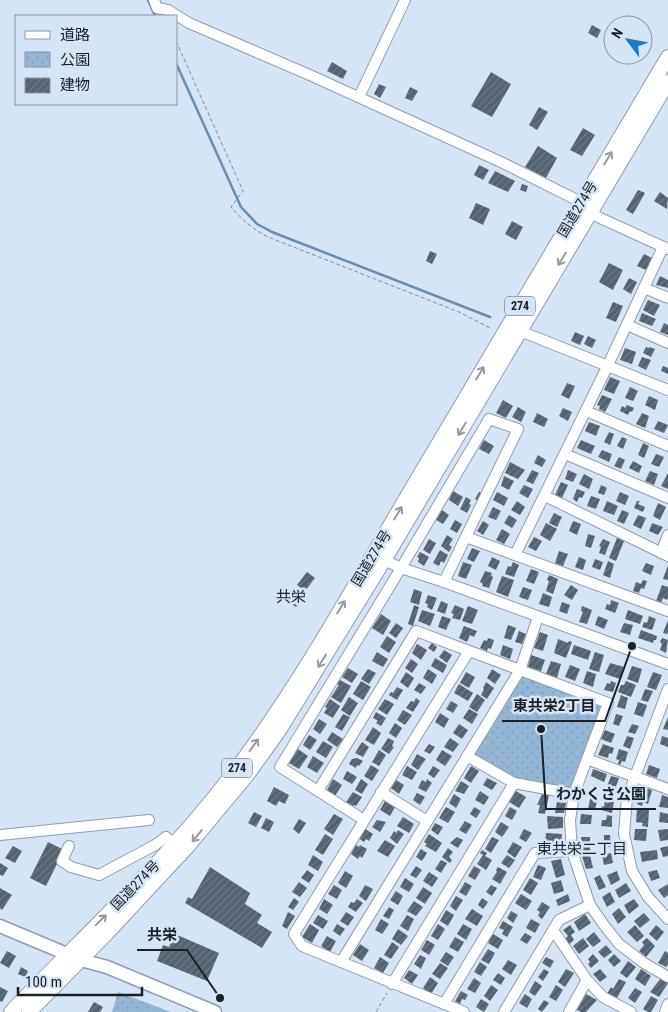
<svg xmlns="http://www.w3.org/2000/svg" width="668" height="1012" font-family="'Roboto Condensed','Noto Sans JP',sans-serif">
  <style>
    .park { fill: url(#park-dots) }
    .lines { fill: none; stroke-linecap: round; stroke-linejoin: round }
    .stream { stroke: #688db2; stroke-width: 2.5 }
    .building { fill: url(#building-hatch) }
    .minor-casing { stroke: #8f9dac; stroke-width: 12 }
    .major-casing { stroke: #8f9dac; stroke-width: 15 }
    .highway-casing { stroke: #8f9dac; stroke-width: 16 }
    .path { stroke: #7f8a95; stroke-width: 1; stroke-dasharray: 4 2.5; stroke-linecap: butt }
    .minor { stroke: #fff; stroke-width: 10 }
    .major { stroke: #fff; stroke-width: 12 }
    .highway { stroke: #fff; stroke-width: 14 }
    .oneway { stroke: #989b9d }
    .labels { text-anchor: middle; stroke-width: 5; stroke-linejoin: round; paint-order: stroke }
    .shield { fill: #d6e5f5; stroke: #525b63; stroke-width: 1 }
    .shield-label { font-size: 12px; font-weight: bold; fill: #1a2025 }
    .street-label { font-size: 14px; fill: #1a2025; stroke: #d6e5f5 }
    .neighbourhood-label { font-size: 15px; fill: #1a2025; stroke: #d6e5f5 }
    .leader { fill: none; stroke: #1a2025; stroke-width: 2 }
    .callout-dot { fill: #1a2025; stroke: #d6e5f5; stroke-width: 2 }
    .callout-label { font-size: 15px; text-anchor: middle; font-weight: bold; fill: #1a2025; stroke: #d6e5f5; stroke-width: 5; stroke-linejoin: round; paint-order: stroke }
  </style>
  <defs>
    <pattern id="park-dots" width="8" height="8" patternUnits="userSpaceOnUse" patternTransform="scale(1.25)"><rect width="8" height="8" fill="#95b5d4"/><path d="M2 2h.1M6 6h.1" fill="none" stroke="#809bb6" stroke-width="1.8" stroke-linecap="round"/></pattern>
    <pattern id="building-hatch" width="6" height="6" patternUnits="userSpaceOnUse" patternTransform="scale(1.25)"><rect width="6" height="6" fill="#54626f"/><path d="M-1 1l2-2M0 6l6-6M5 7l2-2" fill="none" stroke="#6e7883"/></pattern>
  </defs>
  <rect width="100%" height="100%" fill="#d6e5f5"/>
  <g class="park">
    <polygon points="520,670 608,703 574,794 514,783 467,756"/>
    <polygon points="118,992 171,1012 112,1012"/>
  </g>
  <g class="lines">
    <g class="stream">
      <polyline points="148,0 155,16"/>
      <polyline points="176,63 241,207 257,224 272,232 490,317"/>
    </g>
  </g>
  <g class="building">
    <polygon points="592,25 601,30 597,38 588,33"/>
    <polygon points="613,30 613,44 607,40"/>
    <polygon points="332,62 347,71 343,79 327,71"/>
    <polygon points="491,72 511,84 492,117 471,106"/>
    <polygon points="379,84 386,87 380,98 374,94"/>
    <polygon points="410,87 418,91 412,101 405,98"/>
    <polygon points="539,107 548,112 537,130 529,125"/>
    <polygon points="583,128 595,135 582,156 570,150"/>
    <polygon points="538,146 557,158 546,178 525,167"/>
    <polygon points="479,165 489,170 483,180 474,175"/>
    <polygon points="495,171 515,181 508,192 488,183"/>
    <polygon points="522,184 528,186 526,192 520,190"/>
    <polygon points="638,190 645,193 633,214 626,210"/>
    <polygon points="660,192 668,198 667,209 654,201"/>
    <polygon points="476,203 490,209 483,225 469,218"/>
    <polygon points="512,221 523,227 516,240 505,234"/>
    <polygon points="430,251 437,254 432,264 426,261"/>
    <polygon points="644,254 652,258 646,270 637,266"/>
    <polygon points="609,263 623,270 613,290 599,282"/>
    <polygon points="660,276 668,280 668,288 656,285"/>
    <polygon points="629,278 637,282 631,294 623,289"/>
    <polygon points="648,300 660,305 654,316 643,310"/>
    <polygon points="613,302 623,306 616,322 606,318"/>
    <polygon points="642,313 656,319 652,326 639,321"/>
    <polygon points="664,323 668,325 668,335 660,332"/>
    <polygon points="575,332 584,336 580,345 571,341"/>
    <polygon points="588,336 596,340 592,348 584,344"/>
    <polygon points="646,347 649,348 649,347 655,349 651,357 643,353"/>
    <polygon points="625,348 636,352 632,364 620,360"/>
    <polygon points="642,357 651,360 646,370 638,366"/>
    <polygon points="663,366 668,368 668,374 661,371"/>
    <polygon points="610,377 620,381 614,394 604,390"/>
    <polygon points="567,383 575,386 569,399 561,395"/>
    <polygon points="630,387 638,391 633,401 625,398"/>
    <polygon points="602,395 612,399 605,412 599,409 600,406 597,405"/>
    <polygon points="649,396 658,400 655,410 645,405"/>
    <polygon points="503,400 513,406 506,418 496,413"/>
    <polygon points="627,405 634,408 632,412 630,411 628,415 620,411 622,406 625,408"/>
    <polygon points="518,407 526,412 521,422 512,417"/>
    <polygon points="563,408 572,412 568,421 559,416"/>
    <polygon points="537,413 548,419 544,427 533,422"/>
    <polygon points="642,413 649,416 645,428 636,424"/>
    <polygon points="658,421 668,425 664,433 654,429"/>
    <polygon points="589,422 600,426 596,436 585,431"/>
    <polygon points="609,432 614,434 610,445 604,442"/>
    <polygon points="622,437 627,439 623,449 617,446"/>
    <polygon points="484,440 494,446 489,454 479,449"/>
    <polygon points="581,440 595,446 591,454 577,448"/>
    <polygon points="643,443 649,446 644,458 638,455"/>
    <polygon points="602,450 612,454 609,462 598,457"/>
    <polygon points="656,454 664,457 659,467 651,464"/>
    <polygon points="538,455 546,460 542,467 534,463"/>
    <polygon points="619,457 625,460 621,469 614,466"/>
    <polygon points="633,461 642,466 639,473 629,468"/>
    <polygon points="510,462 525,470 518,479 505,473"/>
    <polygon points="532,470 539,473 533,484 526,481"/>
    <polygon points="568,470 577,474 573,482 565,479"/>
    <polygon points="650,471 658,474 654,485 645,481"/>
    <polygon points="668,473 668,489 661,486"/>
    <polygon points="584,474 593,479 589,489 579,484"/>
    <polygon points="504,476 514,481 509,490 501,486"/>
    <polygon points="561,482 568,485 562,498 555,495"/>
    <polygon points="524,485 533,489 528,498 519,493"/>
    <polygon points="601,485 607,488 604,495 598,493"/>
    <polygon points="577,489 585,492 582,498 579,497 577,502 573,499"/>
    <polygon points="453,491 463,497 458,506 449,500"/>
    <polygon points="479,492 482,493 478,501 475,499"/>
    <polygon points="497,492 508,498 504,506 493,500"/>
    <polygon points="620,492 629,496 625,505 616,501"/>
    <polygon points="591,496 600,499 596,509 587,506"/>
    <polygon points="466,497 471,500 469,504 471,505 467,513 460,509"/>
    <polygon points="517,501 525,507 520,515 511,510"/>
    <polygon points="607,501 618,506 614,515 603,511"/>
    <polygon points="637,501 640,501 638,504 645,507 643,512 634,508"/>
    <polygon points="658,503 666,507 660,520 653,516"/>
    <polygon points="493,507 501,511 496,520 488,517"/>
    <polygon points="442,510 449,515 443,524 436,520"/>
    <polygon points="622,510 629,513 624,524 617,521"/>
    <polygon points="554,513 562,517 557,527 549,523"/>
    <polygon points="509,515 517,520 512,528 504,523"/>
    <polygon points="638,515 646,518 641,529 633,525"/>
    <polygon points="455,520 462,524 457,533 450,529"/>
    <polygon points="483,521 489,525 483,535 477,531"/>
    <polygon points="573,521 581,524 577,535 569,531"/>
    <polygon points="546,523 557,529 550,541 540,535"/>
    <polygon points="652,523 663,527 658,535 649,531"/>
    <polygon points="502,529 510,534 504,544 496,540"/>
    <polygon points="588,534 595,536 591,548 585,546"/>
    <polygon points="447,535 453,539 449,545 452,547 449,552 441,546"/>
    <polygon points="534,537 542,541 536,551 528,547"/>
    <polygon points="617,538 624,541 616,561 609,558"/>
    <polygon points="429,539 436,543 430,554 423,550"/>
    <polygon points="603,539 610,542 605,555 599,553 601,547 599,546"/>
    <polygon points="472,548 480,551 474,562 467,559"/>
    <polygon points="440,550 448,555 444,563 441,561 439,566 433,563"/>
    <polygon points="559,551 568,554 563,566 555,563"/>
    <polygon points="420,552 429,557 424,566 418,562 419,558 417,557"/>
    <polygon points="492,557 500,561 496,570 488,566"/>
    <polygon points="579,557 586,560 583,570 575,567"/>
    <polygon points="595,559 603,562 600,570 592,567"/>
    <polygon points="608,561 614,564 610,578 603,575"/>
    <polygon points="463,562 472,565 466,579 458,576"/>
    <polygon points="513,562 519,565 514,577 505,574 508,566 511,567"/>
    <polygon points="646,563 654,566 651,575 642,571"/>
    <polygon points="668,565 668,580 663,579"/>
    <polygon points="531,569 539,572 534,584 526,581"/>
    <polygon points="485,571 492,573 491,576 493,577 489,588 482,586 483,584 480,582"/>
    <polygon points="307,572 315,578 305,591 297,585"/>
    <polygon points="549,575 558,579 553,594 546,591 549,581 547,580"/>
    <polygon points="502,576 514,580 508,597 496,592"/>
    <polygon points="643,580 647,581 644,589 641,588 639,593 633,591 636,582 641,584"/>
    <polygon points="571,585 578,590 572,600 564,595"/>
    <polygon points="662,585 668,587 668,597 667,600 663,598 661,603 656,601"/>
    <polygon points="523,587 532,590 528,600 519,597"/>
    <polygon points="414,589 422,592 419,605 410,602"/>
    <polygon points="292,593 301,600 296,607 286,601"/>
    <polygon points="543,593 552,597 549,607 539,604"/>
    <polygon points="428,595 437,598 432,610 427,607 428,604 425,603"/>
    <polygon points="611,600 619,603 615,613 605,609 607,604 610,605"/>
    <polygon points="441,601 448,604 445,614 437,611"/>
    <polygon points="562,602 570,605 567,614 559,611"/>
    <polygon points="414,605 419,607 413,626 408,624"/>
    <polygon points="455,605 464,609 460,620 452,618 454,614 451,613"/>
    <polygon points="468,606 478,610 472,624 462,621"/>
    <polygon points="582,606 592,610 587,624 579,622 583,612 581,611"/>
    <polygon points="422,610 435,614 430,626 418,621"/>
    <polygon points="628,610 643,616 640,624 625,619"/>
    <polygon points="381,614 391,621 383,635 372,628"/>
    <polygon points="442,616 451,619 446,630 438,627"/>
    <polygon points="598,616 608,620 604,629 595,625"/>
    <polygon points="649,616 656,619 652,630 642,627 644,622 647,623"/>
    <polygon points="668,620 668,632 667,634 663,633"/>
    <polygon points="396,623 403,628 396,638 389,633"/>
    <polygon points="624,623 633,625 630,635 620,632"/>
    <polygon points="508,625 516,628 511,640 504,638"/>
    <polygon points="464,626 477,631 474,637 470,635 467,642 459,638"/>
    <polygon points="641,630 657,636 656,640 654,640 653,643 638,638"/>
    <polygon points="519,631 526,634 522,644 515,642"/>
    <polygon points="540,632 548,635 543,651 534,648"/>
    <polygon points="387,636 396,642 389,653 380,647"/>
    <polygon points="488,638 494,640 491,649 488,648 487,651 480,648 484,640 487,641"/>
    <polygon points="662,638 668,640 666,653 660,650 662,644 660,642"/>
    <polygon points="558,639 568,643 569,641 572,642 566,658 554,653"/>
    <polygon points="432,643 437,647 434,652 428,648"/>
    <polygon points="417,644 427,650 421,660 412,653"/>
    <polygon points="503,645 513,649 510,659 500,655"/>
    <polygon points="574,645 591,651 588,660 571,654"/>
    <polygon points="444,650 452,655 447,663 439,657"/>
    <polygon points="377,652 388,659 383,667 372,661"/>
    <polygon points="595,652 604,655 599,672 589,669"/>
    <polygon points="531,655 545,660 541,671 528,667"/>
    <polygon points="435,658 447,665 443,673 431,666"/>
    <polygon points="411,659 418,664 412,673 405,668"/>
    <polygon points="551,661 561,664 557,678 546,674"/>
    <polygon points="610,663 624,667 620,679 605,674"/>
    <polygon points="570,665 580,669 575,681 565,677"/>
    <polygon points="632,666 642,669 638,683 627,679"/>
    <polygon points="348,668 358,674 352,683 342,677"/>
    <polygon points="368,669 376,673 369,684 361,679"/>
    <polygon points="428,669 437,675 432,684 423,678"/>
    <polygon points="492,669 501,675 495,684 487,678"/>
    <polygon points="587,671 596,674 593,687 583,683"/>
    <polygon points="406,672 414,678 408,688 400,682"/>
    <polygon points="466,672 475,677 469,688 460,683"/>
    <polygon points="653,672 662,675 656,690 647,687"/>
    <polygon points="340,680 351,686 341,703 331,697 339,685 337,684"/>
    <polygon points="361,681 371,687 363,700 353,694"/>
    <polygon points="611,681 616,683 613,692 604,690 607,683 610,684"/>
    <polygon points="626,681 636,685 631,697 618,692 621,685 624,685"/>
    <polygon points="486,682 494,688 487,699 481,695 484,689 483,688"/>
    <polygon points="419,683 426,687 421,694 414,690"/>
    <polygon points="459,684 473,693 468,701 454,693"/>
    <polygon points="397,687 403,690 397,700 389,695 391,692 393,693"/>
    <polygon points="645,689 653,691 648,702 641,700"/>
    <polygon points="477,694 485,700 477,712 469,707"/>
    <polygon points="621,695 628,698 625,709 617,707"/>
    <polygon points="349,697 358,703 350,716 341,710"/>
    <polygon points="416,698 420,701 413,712 406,708 411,701 414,702"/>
    <polygon points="330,699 340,706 333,718 324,713 327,708 325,707"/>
    <polygon points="385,699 394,704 387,715 378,709"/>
    <polygon points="451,701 458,705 453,713 446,709"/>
    <polygon points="638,702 647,705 643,717 634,714"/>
    <polygon points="469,709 478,714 472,724 463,718"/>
    <polygon points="403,710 412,715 405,725 397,720"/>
    <polygon points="376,712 386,718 381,726 376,723 378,721 373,718"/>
    <polygon points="440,713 449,719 444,728 435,722"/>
    <polygon points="343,714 350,717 342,731 335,727"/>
    <polygon points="616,714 623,716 619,726 613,724"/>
    <polygon points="668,717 668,730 663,729"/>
    <polygon points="319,719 327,724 320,734 313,729"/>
    <polygon points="395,723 402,728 396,738 389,733"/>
    <polygon points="459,724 468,730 462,739 453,733"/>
    <polygon points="632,724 639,726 635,734 628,732"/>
    <polygon points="373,727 381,733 374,745 365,740"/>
    <polygon points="605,730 615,734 611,743 601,739"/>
    <polygon points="332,732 343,739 337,747 327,740"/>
    <polygon points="309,735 317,740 310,750 303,745"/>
    <polygon points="627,736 634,738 630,749 623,746"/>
    <polygon points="662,736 668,738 668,747 660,744"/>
    <polygon points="388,738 394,741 392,746 394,747 389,754 381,749"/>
    <polygon points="450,738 459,744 453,752 444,747"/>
    <polygon points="323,741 333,747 326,758 316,752"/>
    <polygon points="362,742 369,747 363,757 355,753"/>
    <polygon points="429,744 435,747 430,754 424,751"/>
    <polygon points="603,744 614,748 612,754 609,753 608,758 598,755"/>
    <polygon points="298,749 308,756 299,769 289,763"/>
    <polygon points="619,749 628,752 625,762 622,761 620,765 618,764 619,760 616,759"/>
    <polygon points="379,750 386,755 379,766 372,762"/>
    <polygon points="442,750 452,756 445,766 436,760"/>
    <polygon points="417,754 426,759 418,770 411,765"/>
    <polygon points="313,756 324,763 317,773 307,767"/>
    <polygon points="357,758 363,761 359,766 357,765 356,768 349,764 352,759"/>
    <polygon points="371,765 379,770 372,781 364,776"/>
    <polygon points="649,765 660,769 657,778 646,774"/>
    <polygon points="407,766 417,772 412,780 402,775"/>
    <polygon points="433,766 440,770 434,778 428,774"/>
    <polygon points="471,766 479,771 471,783 464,778"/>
    <polygon points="593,769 607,774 604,782 591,776"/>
    <polygon points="347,771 357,777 352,784 343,779"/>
    <polygon points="611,776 619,778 613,795 605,792"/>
    <polygon points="487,778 497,783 492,790 483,785"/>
    <polygon points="333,779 342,785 335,796 327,790"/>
    <polygon points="361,779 368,784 362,794 355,790"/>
    <polygon points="427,779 432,783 426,792 418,788 422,780 426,782"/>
    <polygon points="396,780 404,785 399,794 391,788"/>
    <polygon points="461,781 469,786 464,794 455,791"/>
    <polygon points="274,787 289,795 285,804 279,801 276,806 267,801"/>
    <polygon points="643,787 652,790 648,804 643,802 642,806 637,804"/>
    <polygon points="480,791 489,797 484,805 475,800"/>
    <polygon points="516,791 526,797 519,808 509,802"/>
    <polygon points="353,792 362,797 356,806 354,805 353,806 346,802"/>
    <polygon points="417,793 425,797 420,805 413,800"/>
    <polygon points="454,794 461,799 456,808 449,803"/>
    <polygon points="542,794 549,795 545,814 538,813 540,805 537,805"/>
    <polygon points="591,795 598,797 595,810 588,809"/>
    <polygon points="662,795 668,797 668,808 659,807"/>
    <polygon points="605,800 614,802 612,813 601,810 602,806 604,807"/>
    <polygon points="385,801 395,807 390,816 380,810"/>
    <polygon points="557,802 566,803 564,813 555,813"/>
    <polygon points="446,807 455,812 448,823 439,818"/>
    <polygon points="474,807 481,811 476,818 470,814"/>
    <polygon points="510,807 517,811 512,820 505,816"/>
    <polygon points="637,808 649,809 648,827 642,826 643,823 636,822"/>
    <polygon points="254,812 262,816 256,827 248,823"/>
    <polygon points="660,812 668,814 668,823 659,822"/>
    <polygon points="334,814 343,819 333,835 324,829"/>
    <polygon points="581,814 592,815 591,824 580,824"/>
    <polygon points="607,815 612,816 612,827 601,826 602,820 606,820"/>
    <polygon points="547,816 563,817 563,828 548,829"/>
    <polygon points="403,817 414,824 409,833 397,826"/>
    <polygon points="266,818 274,822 269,832 261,828"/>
    <polygon points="299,819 306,823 299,834 293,829"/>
    <polygon points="377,820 386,822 380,832 372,827"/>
    <polygon points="465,821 472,825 466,834 459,830"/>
    <polygon points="501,822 509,827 502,837 495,832"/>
    <polygon points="435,823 443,827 438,835 431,830"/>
    <polygon points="364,828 373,834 369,841 366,839 364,842 358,838"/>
    <polygon points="524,829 532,833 526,842 519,838"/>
    <polygon points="635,829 647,829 646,841 634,840"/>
    <polygon points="668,829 668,840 660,841 658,830"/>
    <polygon points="398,830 404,834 397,844 390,838 394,831 396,833"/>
    <polygon points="546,833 562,834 561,844 545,844"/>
    <polygon points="325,834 333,839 323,855 315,850"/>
    <polygon points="429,834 442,843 436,852 425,846 427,844 424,842"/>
    <polygon points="604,835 610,835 611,847 604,847"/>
    <polygon points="457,837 463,840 458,848 450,843"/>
    <polygon points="492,837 499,840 491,853 485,849"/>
    <polygon points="581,837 590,837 590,852 583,853"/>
    <polygon points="385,840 395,846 388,857 377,851"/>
    <polygon points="48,842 64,850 46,886 30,878"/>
    <polygon points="513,842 522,847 515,858 507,852"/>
    <polygon points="356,845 359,847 360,845 367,849 362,858 360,856 358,859 351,854"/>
    <polygon points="13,846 22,851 15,863 5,858"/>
    <polygon points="668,846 668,856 663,857 660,848"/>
    <polygon points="448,848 453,852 449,857 452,860 450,863 442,857"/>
    <polygon points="421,849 427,853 422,861 416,857"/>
    <polygon points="482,850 487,853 485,856 492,860 486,870 477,864 483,855 480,853"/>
    <polygon points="657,850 658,859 642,862 640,852"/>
    <polygon points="611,853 613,863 604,865 602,855"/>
    <polygon points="313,855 323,862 318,871 308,865"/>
    <polygon points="507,855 515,860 509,868 501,863"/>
    <polygon points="590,855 593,868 586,869 582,856"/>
    <polygon points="561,859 565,875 556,878 551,861"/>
    <polygon points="441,860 447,863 441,873 435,869"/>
    <polygon points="0,863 8,868 3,876 0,875"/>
    <polygon points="538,865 546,868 541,880 533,877"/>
    <polygon points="416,866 422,870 416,878 410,875"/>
    <polygon points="474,866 481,870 475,880 468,876"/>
    <polygon points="210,867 250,893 245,904 262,915 257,923 272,932 262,948 185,903 188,897 192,899"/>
    <polygon points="498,867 507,872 500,884 492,879 497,872 496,870"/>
    <polygon points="307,870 314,875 309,883 301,878"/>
    <polygon points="657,870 660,878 651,881 648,872"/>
    <polygon points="345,871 353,876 346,888 338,883"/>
    <polygon points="617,871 620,880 611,885 607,875"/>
    <polygon points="429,872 438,878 432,887 423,881"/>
    <polygon points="600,875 606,887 599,890 594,878"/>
    <polygon points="405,878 414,884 409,892 400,887"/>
    <polygon points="530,878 538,883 531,895 523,890"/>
    <polygon points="561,880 564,891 554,894 551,883"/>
    <polygon points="299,882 307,888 300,897 292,892"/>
    <polygon points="465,882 472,886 466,896 459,892"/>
    <polygon points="626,883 631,891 619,898 615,890"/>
    <polygon points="668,884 668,895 664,898 658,890"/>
    <polygon points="334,885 342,890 337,899 328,894"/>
    <polygon points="365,885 373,889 366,901 359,896"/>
    <polygon points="491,885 497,888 492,896 486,892"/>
    <polygon points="423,887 432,893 425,904 416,898"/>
    <polygon points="0,888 12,895 2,910 0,908"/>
    <polygon points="396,891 403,896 398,905 390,900"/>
    <polygon points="610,892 615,902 607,907 602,897"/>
    <polygon points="521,894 532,901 526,910 515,903"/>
    <polygon points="568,894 570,901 558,906 556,900"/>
    <polygon points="456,896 463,900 456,911 450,906"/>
    <polygon points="294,898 299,902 293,910 288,907"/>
    <polygon points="482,898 488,902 483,909 478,905"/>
    <polygon points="324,899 333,905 327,914 319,909"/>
    <polygon points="357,899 363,903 356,912 348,907 351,902 354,903"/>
    <polygon points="634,899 639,906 629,914 624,905"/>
    <polygon points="414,901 423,907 416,916 407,911"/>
    <polygon points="542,902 550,907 542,919 538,916 540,912 537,910"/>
    <polygon points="389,907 394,910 389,919 383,916"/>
    <polygon points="619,908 626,917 618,924 612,914"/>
    <polygon points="472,909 483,916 477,926 465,919"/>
    <polygon points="446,910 454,915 448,926 440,921"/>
    <polygon points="511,911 518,915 513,923 507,918"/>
    <polygon points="288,912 295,916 287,929 282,926"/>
    <polygon points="346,912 354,917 348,926 340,921"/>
    <polygon points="644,913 650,920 640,928 634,921"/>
    <polygon points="585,914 591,923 579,931 574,922"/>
    <polygon points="318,915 328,921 323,929 313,923"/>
    <polygon points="407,915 414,919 408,931 400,926"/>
    <polygon points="381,919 389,924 382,934 375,930"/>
    <polygon points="531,919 540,924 535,933 526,928"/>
    <polygon points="503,921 513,927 507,937 502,934 504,930 499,928"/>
    <polygon points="310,924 319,930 312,943 302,937"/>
    <polygon points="337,924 345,929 340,936 333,931"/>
    <polygon points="438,924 445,929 438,940 431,936"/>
    <polygon points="463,924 472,929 466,940 457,934"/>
    <polygon points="570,925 575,932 571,935 574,940 568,945 564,940 568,936 563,930"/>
    <polygon points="635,925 644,936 637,942 627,932"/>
    <polygon points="656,925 664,932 657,941 649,934"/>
    <polygon points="398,929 408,936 401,945 392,939"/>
    <polygon points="594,932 601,941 593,947 586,939"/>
    <polygon points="525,933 532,937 527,944 520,940"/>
    <polygon points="175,934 219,953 207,981 157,961 163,945 169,947"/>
    <polygon points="493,934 503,940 498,949 488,943"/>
    <polygon points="327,936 336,941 330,952 321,946"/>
    <polygon points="455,937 464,942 458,952 449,947"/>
    <polygon points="583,938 589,946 579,954 573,946"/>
    <polygon points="647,938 655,946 646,957 639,951 644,945 642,942"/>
    <polygon points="427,940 435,945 429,955 421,950"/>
    <polygon points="392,942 399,947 391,959 384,955"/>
    <polygon points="360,944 369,950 362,961 353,955"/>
    <polygon points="606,945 612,952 604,958 598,952"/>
    <polygon points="488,949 495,953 489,964 481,960"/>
    <polygon points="7,951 16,956 9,968 0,963"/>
    <polygon points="665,951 668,953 668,964 666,967 658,963"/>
    <polygon points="446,952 454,957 448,966 440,961"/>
    <polygon points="593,954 599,961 591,968 588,964 590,962 588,959"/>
    <polygon points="614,954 621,961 614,967 608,960"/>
    <polygon points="420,955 426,958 421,969 414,964"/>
    <polygon points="380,957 389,963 383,973 374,968"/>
    <polygon points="546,957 554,961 550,968 542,963"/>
    <polygon points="508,960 517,965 511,975 502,969"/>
    <polygon points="628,961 636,967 627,978 620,973"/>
    <polygon points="480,962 487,967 481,976 474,972"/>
    <polygon points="440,963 448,968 440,979 432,974"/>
    <polygon points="21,967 28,971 25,977 18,974"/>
    <polygon points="544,969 549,972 543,981 538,977"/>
    <polygon points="566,969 574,973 565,987 558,982"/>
    <polygon points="600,969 607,977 600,982 593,974"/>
    <polygon points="641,969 651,976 645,986 635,979"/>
    <polygon points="409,970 418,975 412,984 404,978"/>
    <polygon points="498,973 505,978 501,985 493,980"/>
    <polygon points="430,977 438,983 431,994 423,988"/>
    <polygon points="474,978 481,983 475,993 467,989"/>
    <polygon points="661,978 668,983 659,997 650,992"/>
    <polygon points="619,979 626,982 617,998 607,994 611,987 613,989"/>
    <polygon points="535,981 542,986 535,996 529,992"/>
    <polygon points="491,985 498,990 490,1001 484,996"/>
    <polygon points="556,985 563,990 556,1001 549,997"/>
    <polygon points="0,987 8,991 2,1002 0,1001"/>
    <polygon points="635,988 642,992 635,1003 628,998"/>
    <polygon points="461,991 468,995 465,1000 462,999 460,1004 455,1001"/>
    <polygon points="525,994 532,999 527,1008 519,1003"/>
    <polygon points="586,994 597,1000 586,1012 581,1012 577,1010"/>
    <polygon points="651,996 658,1000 651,1012 648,1012 643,1009"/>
    <polygon points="481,999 489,1004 484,1012 476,1007"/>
    <polygon points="544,1000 549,1003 542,1012 538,1009"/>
    <polygon points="94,1002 103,1007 100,1012 88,1012"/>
  </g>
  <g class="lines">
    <g class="minor-casing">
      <g id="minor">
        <polyline points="154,0 157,8 168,10 189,23 312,76 503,163 581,202 598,217 668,249"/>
        <polyline points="359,97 405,0"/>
        <polyline points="644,288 668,298"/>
        <polyline points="627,325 668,343"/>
        <polyline points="520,331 668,390"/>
        <polyline points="586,411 668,446"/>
        <polyline points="565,454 668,498"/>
        <polyline points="545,496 668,556"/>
        <polyline points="466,537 668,611"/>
        <polyline points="661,553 668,535"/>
        <polyline points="515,555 608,365 663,247"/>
        <polyline points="378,557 401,568 444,582 668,664"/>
        <polyline points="668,689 627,798 624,834 632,871 648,897 668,919"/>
        <polyline points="467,756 514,783 574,794"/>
        <polyline points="587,759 668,789"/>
        <polyline points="318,791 416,631 608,703 574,794 570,820 572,851 590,905 604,925 619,944 644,963 668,977"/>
        <polyline points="381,792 427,821"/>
        <polyline points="364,820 280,767 401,568 489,419 518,429 444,582"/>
        <polyline points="0,835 149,820"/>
        <polyline points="69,846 62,861 71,867 99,875 155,845 166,837 174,844"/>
        <polyline points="553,930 587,980 603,997 631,1012"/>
        <polyline points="341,962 520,670 538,617"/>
        <polyline points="392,984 514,783"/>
        <polyline points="444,1004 535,853 572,851"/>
        <polyline points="464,1012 302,946 294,934 469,651"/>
        <polyline points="504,1012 559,920 590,905"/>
        <polyline points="569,1012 587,980"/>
        <polyline points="665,1012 668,1004"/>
      </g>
    </g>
    <g class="major-casing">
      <polyline id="major" points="0,926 81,960 107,967 215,1012"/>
    </g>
    <g class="highway-casing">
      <g id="highway">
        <path d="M11 1012C88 932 171 857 238 767 303 680 356 583 411 490 497 346 582 201 668 57"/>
        <polyline points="29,1012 107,933 188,846 247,775 278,732 384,560 668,82"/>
      </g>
    </g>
    <g class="path">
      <path d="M176 41 243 191 231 207C242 220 253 229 268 237L459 312 492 329"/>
      <polyline points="376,1012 387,993"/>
    </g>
    <use href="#minor" class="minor"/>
    <use href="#major" class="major"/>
    <use href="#highway" class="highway"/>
  </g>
  <defs><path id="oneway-shaft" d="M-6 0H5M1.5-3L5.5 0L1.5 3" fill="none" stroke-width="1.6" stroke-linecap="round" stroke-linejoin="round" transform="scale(1.25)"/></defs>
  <g class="oneway">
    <use href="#oneway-shaft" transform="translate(608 158) rotate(-59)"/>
    <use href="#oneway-shaft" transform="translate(562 259) rotate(121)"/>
    <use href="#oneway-shaft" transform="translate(480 373) rotate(-59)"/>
    <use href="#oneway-shaft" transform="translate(462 429) rotate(121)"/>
    <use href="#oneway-shaft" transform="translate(398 513) rotate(-59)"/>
    <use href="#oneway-shaft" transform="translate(341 607) rotate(-59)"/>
    <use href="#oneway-shaft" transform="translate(322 661) rotate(122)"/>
    <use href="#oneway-shaft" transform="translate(254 745) rotate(-54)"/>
    <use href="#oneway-shaft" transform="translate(197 836) rotate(129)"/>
    <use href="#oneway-shaft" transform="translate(101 920) rotate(-45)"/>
  </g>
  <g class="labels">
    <g class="shield">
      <rect x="505" y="296.5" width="30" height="19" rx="4"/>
      <rect x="222" y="758.5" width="30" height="19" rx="4"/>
    </g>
    <g class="shield-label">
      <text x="520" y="310">274</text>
      <text x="237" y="772">274</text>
    </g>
    <g class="street-label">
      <text transform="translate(577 209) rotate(-59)" y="5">国道274号</text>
      <text transform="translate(371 558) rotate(-59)" y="5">国道274号</text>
      <text transform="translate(135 885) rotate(-46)" y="5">国道274号</text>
    </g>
    <g class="neighbourhood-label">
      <text x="291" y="602">共栄</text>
      <text x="582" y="854">東共栄二丁目</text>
    </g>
  </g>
  <path class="leader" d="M632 646L605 721H502M541 729L546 809H656M220 998L187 950H137"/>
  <g class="callout-dot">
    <circle cx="632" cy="646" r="5"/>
    <circle cx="541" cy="729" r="5"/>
    <circle cx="220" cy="998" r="5"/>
  </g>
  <g class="callout-label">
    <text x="554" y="711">東共栄2丁目</text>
    <text x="601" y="799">わかくさ公園</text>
    <text x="162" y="940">共栄</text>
  </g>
  <rect x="15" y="15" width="162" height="90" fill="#d6e5f5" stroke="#8b96a2"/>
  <rect x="25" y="31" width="25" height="8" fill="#ffffff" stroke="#8b96a2"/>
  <text x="60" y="40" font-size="15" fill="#1a2025">道路</text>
  <rect x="25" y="52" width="25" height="15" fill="url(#park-dots)" stroke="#8b96a2"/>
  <text x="60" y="65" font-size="15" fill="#1a2025">公園</text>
  <rect x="25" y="78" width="25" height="15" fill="url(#building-hatch)" stroke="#8b96a2"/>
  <text x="60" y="90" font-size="15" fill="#1a2025">建物</text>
  <g transform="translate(628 40) rotate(302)"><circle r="24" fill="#d6e5f5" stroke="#8b96a2"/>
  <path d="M0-4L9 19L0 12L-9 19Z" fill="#1c7cc9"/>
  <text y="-8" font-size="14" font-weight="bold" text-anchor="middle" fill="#1a2025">N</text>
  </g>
  <path d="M18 987v8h124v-8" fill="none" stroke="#1a2025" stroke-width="2.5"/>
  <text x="25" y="987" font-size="15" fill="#1a2025" stroke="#d6e5f5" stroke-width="4" paint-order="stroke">100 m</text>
</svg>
